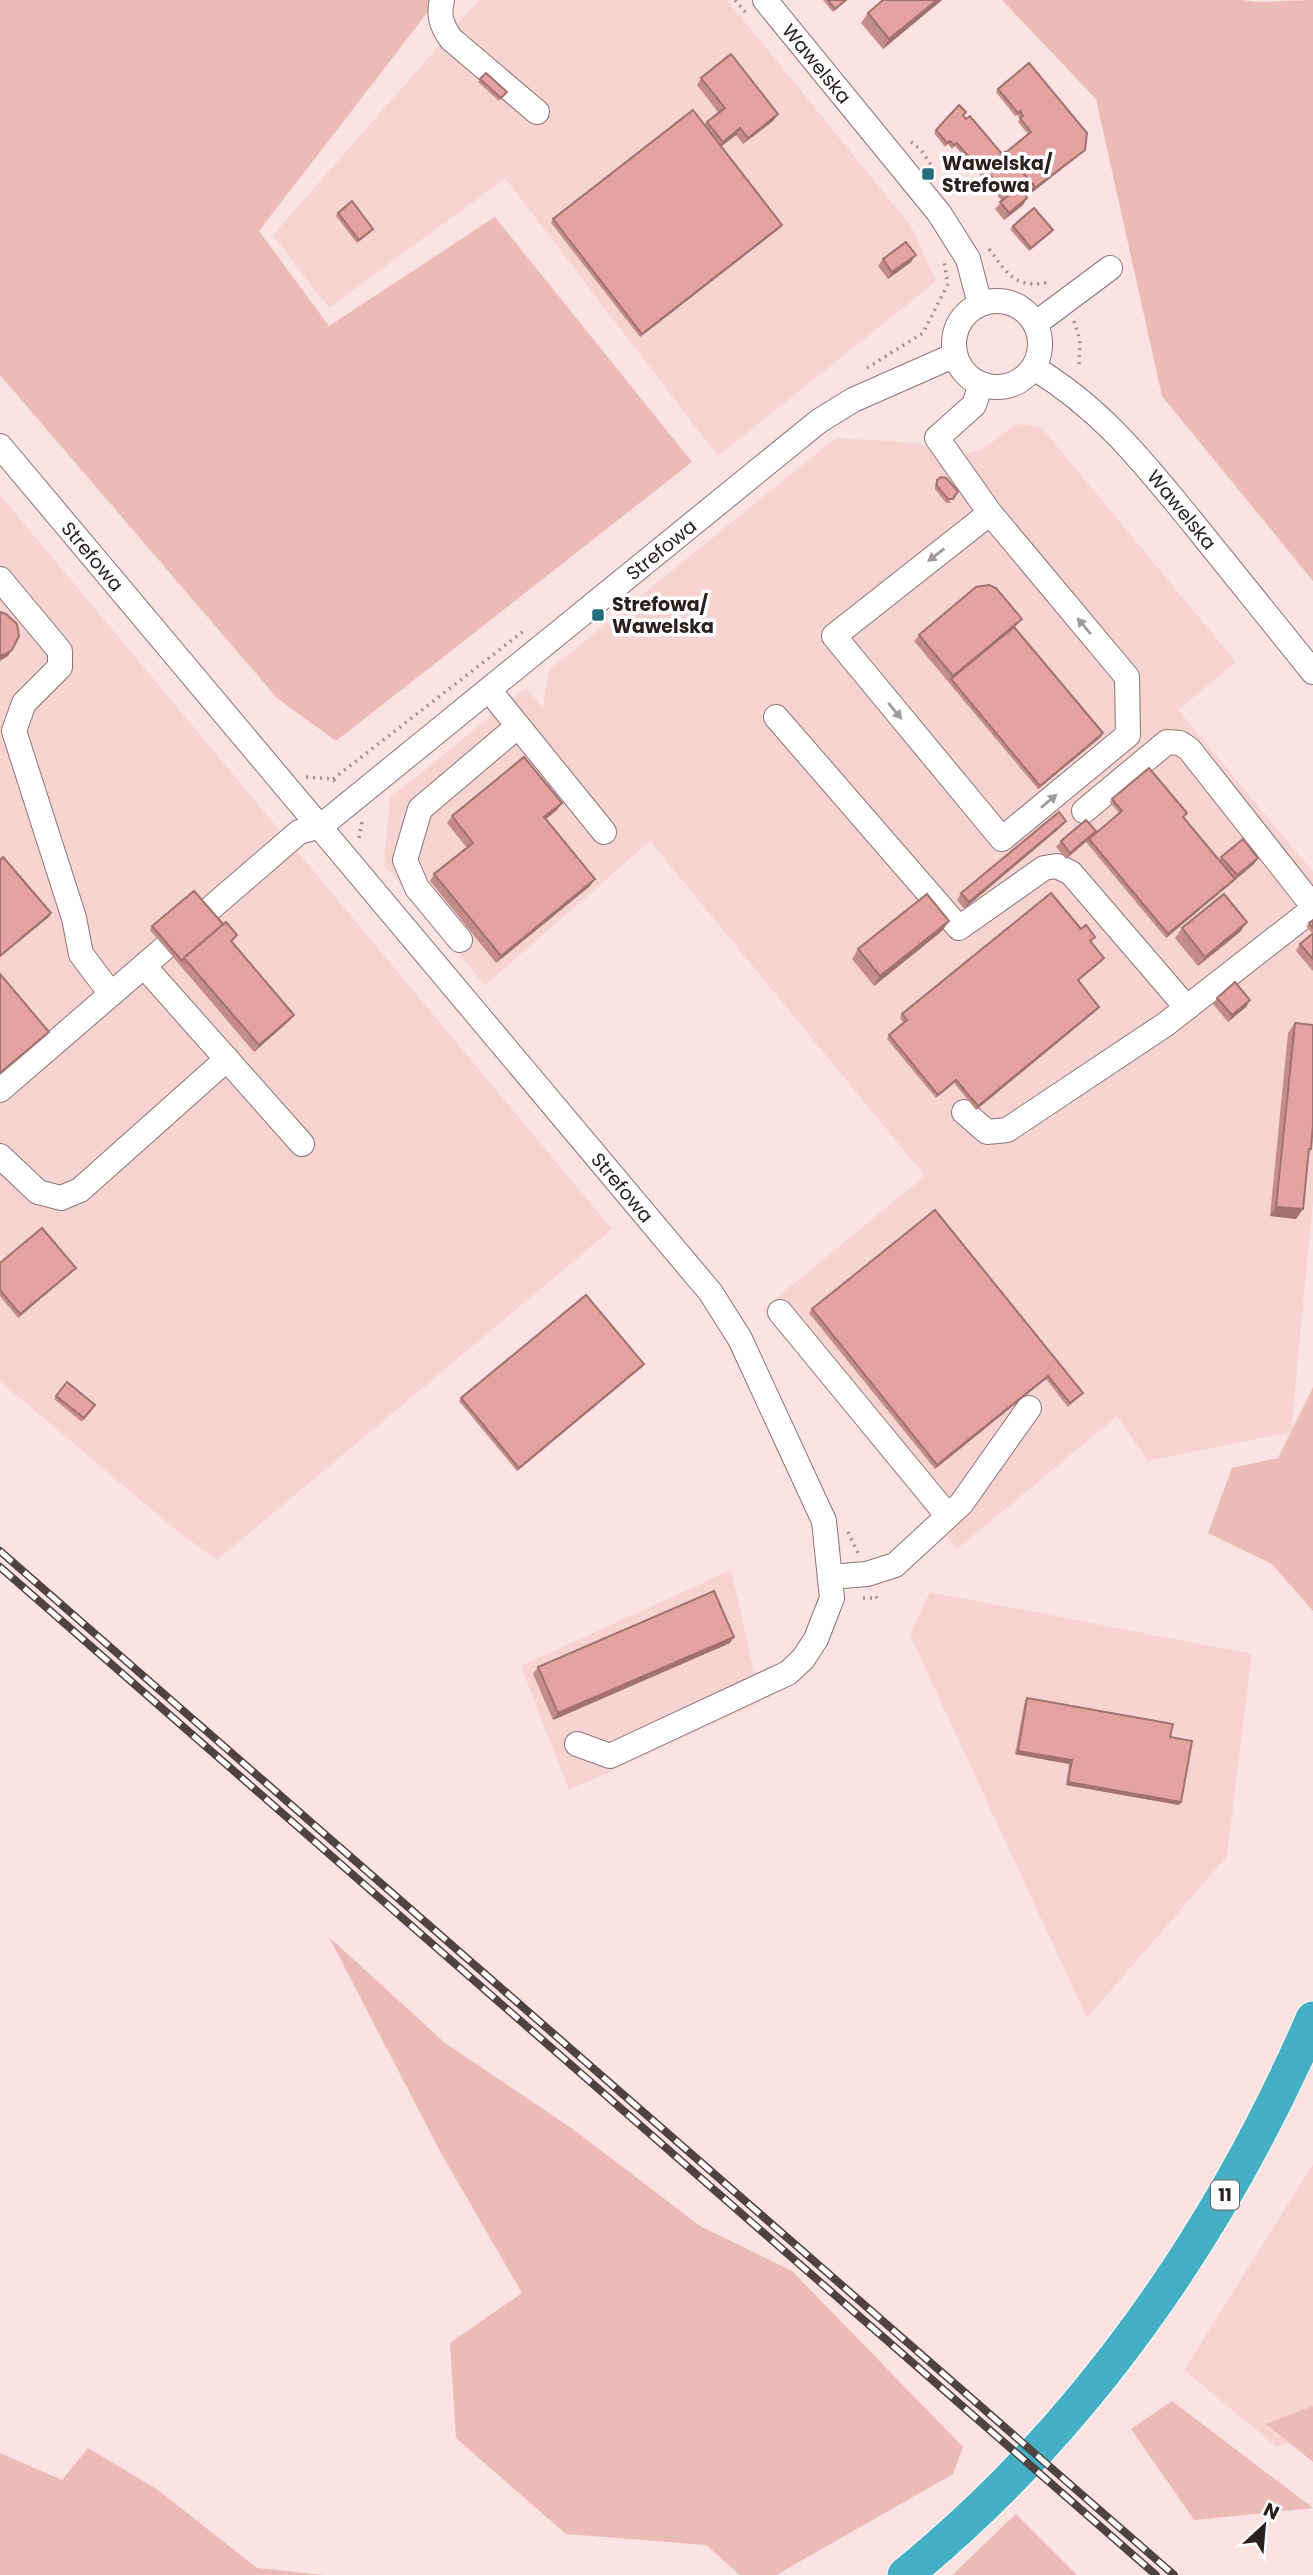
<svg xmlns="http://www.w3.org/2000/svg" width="1313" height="2575" font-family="Poppins,sans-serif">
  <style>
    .built { fill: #f7d4d2 }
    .green { fill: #ebbbb8 }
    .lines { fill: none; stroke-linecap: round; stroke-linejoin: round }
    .minor-casing { stroke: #8b7473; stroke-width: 26 }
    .highway-casing { stroke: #fff; stroke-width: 37 }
    .path { stroke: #a18e8d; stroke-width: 3.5; stroke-dasharray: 2 5; stroke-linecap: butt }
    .minor { stroke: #fff; stroke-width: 24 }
    .highway { stroke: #45b0c4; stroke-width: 35 }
    .rail-casing { stroke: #4f4342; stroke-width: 8 }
    .rail { stroke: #fff; stroke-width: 5; stroke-dasharray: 16; stroke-linecap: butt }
    .wall { fill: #c48c8a }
    .shaded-wall { fill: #a07270 }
    .building { fill: #e4a3a0; stroke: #a07270; stroke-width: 2 }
    .oneway { fill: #9f9b9a }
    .poi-dot { fill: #256d7a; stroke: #fff; stroke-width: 2.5 }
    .labels { text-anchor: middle; stroke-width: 7; stroke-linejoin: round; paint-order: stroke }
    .shield { fill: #fff; stroke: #696362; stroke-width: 2 }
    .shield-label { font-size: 18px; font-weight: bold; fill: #29201f }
    .street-label { font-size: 19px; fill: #29201f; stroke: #fff }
    .poi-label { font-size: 19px; font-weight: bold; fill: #29201f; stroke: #fff; text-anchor: start }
  </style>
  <rect width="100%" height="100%" fill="#fce2e0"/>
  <g class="built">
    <polygon points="479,0 727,0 911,226 936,281 718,456 505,178 329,308 273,235"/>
    <polygon points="1016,424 1041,427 1236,662 1178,710 1313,872 1313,1200 1291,1432 1148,1461 1117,1416 957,1549 762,1310 925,1176 650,841 485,985 384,865 390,798 526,688 543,707 549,670 836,438 919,443 943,461 983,449"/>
    <polygon points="0,495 612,1229 217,1560 176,1530 0,1381"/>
    <polygon points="731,1570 761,1702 569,1790 521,1666"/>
    <polygon points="930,1592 1252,1654 1227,1856 1087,2018 910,1635"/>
    <polygon points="1313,2164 1313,2431 1277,2447 1184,2370"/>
  </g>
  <g class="green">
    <polygon points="0,0 437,0 259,231 329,326 495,217 692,462 336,741 277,698 0,375"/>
    <path d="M1002 0H1242C1264 4 1290 0 1313 0V581L1162 396 1096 99Z"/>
    <polygon points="1313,1387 1313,1611 1272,1564 1208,1533 1232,1468 1278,1458"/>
    <polygon points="329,1937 445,2043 574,2130 700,2226 792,2271 963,2447 953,2474 776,2575 740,2575 706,2545 566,2534 456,2438 450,2343 522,2293 442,2155"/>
    <polygon points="1172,2401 1313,2508 1194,2520 1131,2429"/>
    <polygon points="1313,2406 1313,2462 1266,2424"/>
    <polygon points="88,2448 158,2490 257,2568 324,2575 0,2575 0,2453 62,2480"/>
    <polygon points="1016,2514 1077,2575 952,2575"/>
  </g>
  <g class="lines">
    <g class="minor-casing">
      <g id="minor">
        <path d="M442 0C438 16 442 26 451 39L537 112"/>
        <path id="s1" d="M765 0 939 213 968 259 980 304"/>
        <circle cx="997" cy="344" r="43"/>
        <polyline points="1035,324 1110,268"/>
        <path id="s2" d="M1034 368C1102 409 1143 462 1193 523 1233 572 1273 622 1313 672"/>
        <polyline points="981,384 974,405 937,438 990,513 1127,677 1128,735 1002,839 834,636 990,513"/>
        <path id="s3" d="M0 446 711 1293 740 1339 824 1521 832 1598 816 1639 803 1659 788 1673 610 1756 577 1744"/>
        <polyline points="0,579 60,651 60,667 24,703 14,731 74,918 81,954 111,994"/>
        <polyline points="489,690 604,832"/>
        <polyline points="776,717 959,928 1044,868 1057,866 1071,873 1187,1008"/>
        <polyline points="1084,811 1167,742 1180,743 1189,749 1313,906"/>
        <polyline points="460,940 417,888 405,860 420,809 518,726"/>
        <polyline points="144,966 302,1144"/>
        <path id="s4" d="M0 1090 299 832 321 826 819 421 853 400 955 355"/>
        <polyline points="964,1112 987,1132 1007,1130 1166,1024 1313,909"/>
        <polyline points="0,1156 38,1192 61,1198 80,1190 227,1059"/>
        <polyline points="780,1312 948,1516"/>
        <polyline points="830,1577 867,1574 895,1565 961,1504 1029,1408"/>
      </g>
    </g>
    <g class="highway-casing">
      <path id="highway" d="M905 2575C1086 2428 1221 2231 1313 2019"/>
    </g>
    <g class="path">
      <polyline points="735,0 746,13"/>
      <polyline points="911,142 921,150 933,168"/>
      <path d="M989 249C1006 271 1013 288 1045 283L1048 287"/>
      <polyline points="1074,321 1080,341 1079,365"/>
      <polyline points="867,368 923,333 948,284 944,262"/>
      <polyline points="306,777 333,779 337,784"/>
      <polyline points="333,779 525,630"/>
      <polyline points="359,838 362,822"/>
      <polyline points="848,1532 858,1553"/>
      <polyline points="863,1598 877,1598 874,1593"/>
    </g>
    <use href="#minor" class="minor"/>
    <use href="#highway" class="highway"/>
    <g class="rail-casing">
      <g id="rail">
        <polyline points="0,1551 1174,2575"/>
        <polyline points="0,1567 1156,2575"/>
      </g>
    </g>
    <use href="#rail" class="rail"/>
  </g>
  <g class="wall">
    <polygon points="823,0 847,0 833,12"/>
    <polygon points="942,0 883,49 861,23 868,13"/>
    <polygon points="486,73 504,95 499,101 478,82"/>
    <polygon points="701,78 778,114 773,121 743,144 736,135 721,146 780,228 640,337 551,223 553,219 704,125 707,122 718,112 697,85"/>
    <polygon points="998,89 1082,153 1026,197 1027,198 1023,205 1004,220 995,209 1002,201 955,146 952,149 948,144 945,147 934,133 936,130 963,116 1002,154 1005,153 1028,134 1018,122 1020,118 1017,115 1015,116 996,92"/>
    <polygon points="338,213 371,232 357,243 336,216"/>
    <polygon points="1013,226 1053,230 1051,233 1029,251 1010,229"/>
    <polygon points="883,259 911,262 888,279 878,266"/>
    <polygon points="937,480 951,503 946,503 935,489 935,484"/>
    <polygon points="1022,619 1015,627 1101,737 1038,789 914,641 919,635"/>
    <polygon points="1112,799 1183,818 1219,860 1221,857 1254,864 1166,938 1086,842 1066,859 1056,847 1061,841 1093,835 1119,813 1110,802"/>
    <polygon points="562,803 557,810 546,819 595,879 590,886 496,963 430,881 434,874 467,848 447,823 452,816"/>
    <polygon points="1061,827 964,909 957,900 961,893"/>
    <polygon points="1313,920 1313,934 1306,926"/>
    <polygon points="949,921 942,931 874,986 852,959 858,949"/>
    <polygon points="1247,922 1240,932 1198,966 1175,938 1182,928"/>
    <polygon points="152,926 232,942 294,1015 289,1021 254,1052 150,930"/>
    <polygon points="1081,929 1095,937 1091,942 1102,961 1078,981 1097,1010 976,1110 954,1083 936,1098 887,1039 889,1035 904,1023 900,1018 902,1014"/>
    <polygon points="1313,935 1313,971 1296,951 1300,944"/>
    <polygon points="1217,998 1250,1000 1246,1007 1228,1022 1213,1004"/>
    <polygon points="1295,1023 1311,1149 1309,1153 1303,1209 1296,1219 1270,1216 1288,1033"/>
    <polygon points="935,1210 1080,1396 1068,1407 1046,1379 935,1469 809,1313 812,1309"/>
    <polygon points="0,1263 73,1271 18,1318 0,1296"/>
    <polygon points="644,1364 642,1367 517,1471 459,1401 461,1398"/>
    <polygon points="67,1382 95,1405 82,1422 54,1399"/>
    <polygon points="730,1643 553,1720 533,1674 538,1667"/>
    <polygon points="1027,1698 1170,1737 1181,1802 1179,1805 1066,1785 1069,1764 1015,1754 1025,1701"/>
  </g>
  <g class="shaded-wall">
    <polygon points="937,0 942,0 883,49 889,39"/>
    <polygon points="778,114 773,121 743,144 748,138"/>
    <polygon points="740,128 736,135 718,149 723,142"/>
    <polygon points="1085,150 1082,153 1020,202 1025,195"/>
    <polygon points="1027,198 1023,205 1004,220 1009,213"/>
    <polygon points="782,225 780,228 640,337 642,334"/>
    <polygon points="916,255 911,262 888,279 892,272"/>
    <polygon points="12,650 8,656 0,661 0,655"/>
    <polygon points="1103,733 1101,737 1038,789 1040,786"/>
    <polygon points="562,803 557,810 540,824 544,817"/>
    <polygon points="1066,821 1061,827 964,909 969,902"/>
    <polygon points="1096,831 1091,838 1089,839 1066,859 1070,853"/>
    <polygon points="1258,858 1254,864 1166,938 1168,934"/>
    <polygon points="595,879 590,886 496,963 501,956"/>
    <polygon points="51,913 49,917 0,957 0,956"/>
    <polygon points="949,921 942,931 874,986 880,976"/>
    <polygon points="1247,922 1240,932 1198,966 1205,957"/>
    <polygon points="1104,958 1102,961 1075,983 1078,980"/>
    <polygon points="1250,1000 1246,1007 1228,1022 1232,1015"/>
    <polygon points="1099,1007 1097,1010 976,1110 978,1106"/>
    <polygon points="294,1015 289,1021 254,1052 259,1045"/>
    <polygon points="49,1032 47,1035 0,1075 1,1072"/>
    <polygon points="1276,1207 1303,1209 1296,1219 1270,1216"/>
    <polygon points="76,1268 73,1271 18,1318 20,1314"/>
    <polygon points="644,1364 642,1367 517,1471 519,1468"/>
    <polygon points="1048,1376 1046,1379 935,1469 937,1465"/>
    <polygon points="734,1637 730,1643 553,1720 558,1713"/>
    <polygon points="1018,1751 1072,1760 1069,1764 1015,1754"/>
    <polygon points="1068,1782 1181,1802 1179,1805 1066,1785"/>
  </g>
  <g class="building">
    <polygon points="828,0 846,0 835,9"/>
    <polygon points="883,0 937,0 889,39 868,13"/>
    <polygon points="731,54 778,114 748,138 740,128 723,142 707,122 725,108 701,78"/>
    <polygon points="1029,63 1087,133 1085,150 1032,190 1035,187 1005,153 1031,132 1020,118 1023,116 1020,111 1018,113 998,89"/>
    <polygon points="486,73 507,92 501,98 480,79"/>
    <polygon points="959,105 966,112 963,115 966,119 970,116 1002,154 982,172 957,143 954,145 950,141 947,143 936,130"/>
    <polygon points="693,110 782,225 642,334 553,219"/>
    <polygon points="1005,152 1035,187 1025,195 1027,198 1009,213 1000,202 1008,196 985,169"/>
    <polygon points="352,201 373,229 359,240 338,213"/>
    <polygon points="1034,208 1053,230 1031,248 1013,226"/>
    <polygon points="906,242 916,255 892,272 883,259"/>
    <polygon points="941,477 946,478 958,491 953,499 948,499 937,486 937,480"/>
    <polygon points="989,585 996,588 1022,619 953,676 919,635 976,587"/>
    <polygon points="0,612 6,614 17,624 19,636 12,650 3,655 0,655"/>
    <polygon points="1014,627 1103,733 1040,786 951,679"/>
    <polygon points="524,757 562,803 544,817 595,879 501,956 434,874 473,843 452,816"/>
    <polygon points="1149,768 1187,813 1183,817 1235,879 1168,934 1089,839 1122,811 1112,799"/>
    <polygon points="1059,812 1066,821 969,902 961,893"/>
    <polygon points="1086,820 1096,831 1070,853 1061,841"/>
    <polygon points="1243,839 1258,858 1237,875 1221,857"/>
    <polygon points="3,857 51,913 0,956 0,860"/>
    <polygon points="194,891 223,924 184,958 182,961 152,926"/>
    <polygon points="1051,893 1081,929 1086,925 1095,937 1090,941 1104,958 1078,980 1099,1007 978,1106 956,1080 938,1095 889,1035 907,1020 902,1014"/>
    <polygon points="927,894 949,921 880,976 858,949"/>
    <polygon points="1224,894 1247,922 1205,957 1182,928"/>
    <polygon points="1313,920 1313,928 1309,923"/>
    <polygon points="226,922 237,935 231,941 294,1015 259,1045 184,958"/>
    <polygon points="1312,934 1313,935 1313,959 1300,944"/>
    <polygon points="0,974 49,1032 1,1072 0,1071"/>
    <polygon points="1235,982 1250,1000 1232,1015 1217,998"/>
    <polygon points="1295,1023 1313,1025 1313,1124 1311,1149 1309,1149 1303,1209 1276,1207"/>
    <polygon points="935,1210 1083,1393 1070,1403 1048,1376 937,1465 812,1309"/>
    <polygon points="42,1228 76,1268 20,1314 0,1290 0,1263"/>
    <polygon points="586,1295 644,1364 519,1468 461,1398"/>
    <polygon points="67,1382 95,1405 84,1418 56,1396"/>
    <polygon points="714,1591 734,1637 558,1713 538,1667"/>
    <polygon points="1027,1698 1173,1724 1170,1737 1192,1741 1181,1802 1068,1782 1072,1760 1018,1751"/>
  </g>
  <defs><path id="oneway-solid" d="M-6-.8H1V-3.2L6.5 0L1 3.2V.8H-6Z" transform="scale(1.75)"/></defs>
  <g class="oneway">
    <use href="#oneway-solid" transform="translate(936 555) rotate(142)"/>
    <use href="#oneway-solid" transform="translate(1084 626) rotate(-130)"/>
    <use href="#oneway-solid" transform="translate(895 711) rotate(50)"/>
    <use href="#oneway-solid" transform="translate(1049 801) rotate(-40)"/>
  </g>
  <g class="poi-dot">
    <rect x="921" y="167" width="14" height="14" rx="3.5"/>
    <rect x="591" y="608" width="14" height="14" rx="3.5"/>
  </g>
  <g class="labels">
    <rect class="shield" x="1211" y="2180.5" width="28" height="29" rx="5"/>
    <g class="shield-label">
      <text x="1225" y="2201">11</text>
    </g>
    <g class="street-label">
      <text dy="7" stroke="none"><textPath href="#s1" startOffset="82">Wawelska</textPath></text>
      <text dy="7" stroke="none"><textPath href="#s2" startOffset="206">Wawelska</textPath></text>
      <text dy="7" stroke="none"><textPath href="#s4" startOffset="856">Strefowa</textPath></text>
      <text dy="7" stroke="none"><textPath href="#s3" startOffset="144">Strefowa</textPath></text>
      <text dy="7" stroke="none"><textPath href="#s3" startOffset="968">Strefowa</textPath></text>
    </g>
    <g class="poi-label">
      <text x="942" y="170">Wawelska/<tspan x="942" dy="22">Strefowa</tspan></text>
      <text x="612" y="611">Strefowa/<tspan x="612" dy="22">Wawelska</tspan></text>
    </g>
  </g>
  <g transform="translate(1264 2526) rotate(26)" stroke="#ffffff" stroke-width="5" paint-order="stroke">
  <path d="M0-5L12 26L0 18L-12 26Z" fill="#29201f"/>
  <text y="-10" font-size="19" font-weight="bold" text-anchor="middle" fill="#29201f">N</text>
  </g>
</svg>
